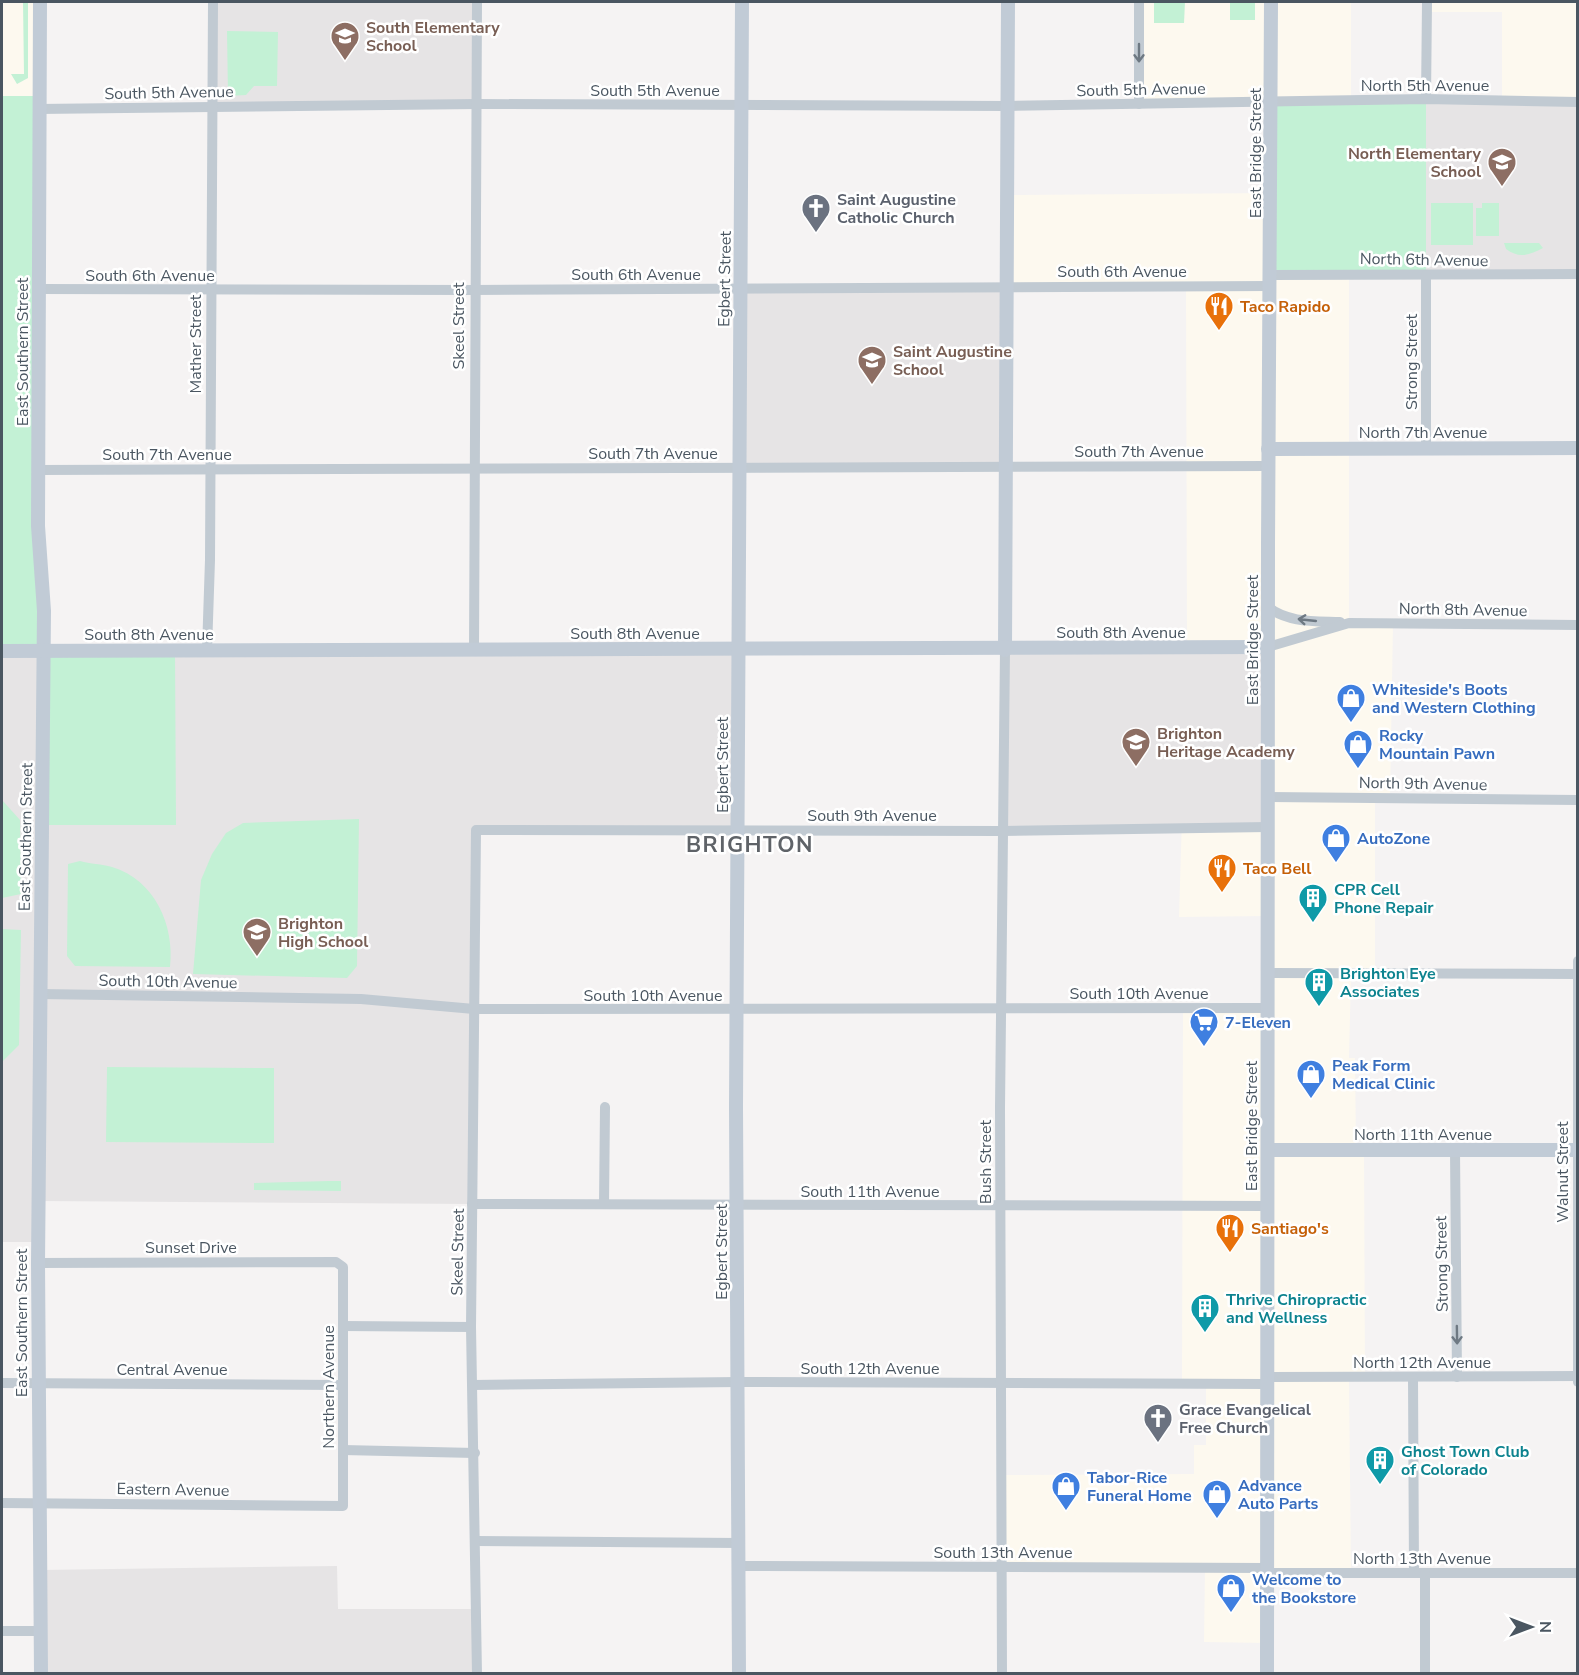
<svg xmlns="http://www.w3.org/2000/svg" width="1579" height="1675" font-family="'Nunito Sans',sans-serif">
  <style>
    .commercial { fill: #fdf9ef }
    .education { fill: #e6e4e5 }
    .green { fill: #c3f1d5 }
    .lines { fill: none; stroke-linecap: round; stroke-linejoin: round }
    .street { stroke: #c1cad2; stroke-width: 10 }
    .secondary { stroke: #c1cbd6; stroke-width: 14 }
    .oneway { stroke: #6e7983 }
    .labels { text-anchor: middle; stroke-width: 5; stroke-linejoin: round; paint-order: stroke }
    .education-label { font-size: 16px; font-weight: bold; fill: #785e54; stroke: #fff; text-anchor: start }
    .street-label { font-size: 16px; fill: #4a5661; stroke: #fff }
    .worship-label { font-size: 16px; font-weight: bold; fill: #5b616d; stroke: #fff; text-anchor: start }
    .food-label { font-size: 16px; font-weight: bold; fill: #c56008; stroke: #fff; text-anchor: start }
    .shop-label { font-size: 16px; font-weight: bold; fill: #366cbe; stroke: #fff; text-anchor: start }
    .culture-label { font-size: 16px; font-weight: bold; fill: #0d838f; stroke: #fff; text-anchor: start }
    .district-label { font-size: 22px; font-weight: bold; letter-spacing: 1.5px; fill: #5f6368; stroke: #fff }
  </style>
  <rect width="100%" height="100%" fill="#f5f3f3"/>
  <g class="commercial">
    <polygon points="2,2 40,2 38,96 2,96"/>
    <polygon points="1139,2 1351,2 1351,100 1139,104"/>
    <polygon points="1427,2 1577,2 1577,102 1502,100 1502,12 1427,12"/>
    <polygon points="1271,193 1349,274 1349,622 1393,624 1390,797 1375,798 1375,973 1351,974 1349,1058 1355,1058 1356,1150 1364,1150 1365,1377 1349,1378 1351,1573 1267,1573 1267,1643 1204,1642 1205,1568 1001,1567 1001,1475 1194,1474 1194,1445 1206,1445 1206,1384 1182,1384 1183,1008 1267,1008 1267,916 1179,917 1187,649 1186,286 1006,286 1006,195"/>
  </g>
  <g class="education">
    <polygon points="213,2 477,2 477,106 213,108"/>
    <polygon points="1426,99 1577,102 1577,274 1426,275"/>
    <polygon points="1006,286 1004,466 740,467 739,288"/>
    <polygon points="1268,647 1267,827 1003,831 1005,650"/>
    <polygon points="739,649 739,829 476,831 472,1204 39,1201 38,1242 2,1242 2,651"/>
    <polygon points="337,1566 338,1609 477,1609 477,1673 41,1673 40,1570"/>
  </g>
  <g class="green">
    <polygon points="23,2 28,2 28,78 17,84 11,74 24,74"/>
    <polygon points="1154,2 1185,2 1184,23 1154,23"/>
    <rect x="1230" y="2" width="25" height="18"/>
    <polygon points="227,31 278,32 277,86 254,86 246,95 228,96"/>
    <polygon points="2,96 38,96 44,650 175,650 176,825 42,825 44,651 2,651"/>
    <polygon points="1426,99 1426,275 1270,275 1272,101"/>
    <rect x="1431" y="203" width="42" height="42"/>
    <polygon points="1482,203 1499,203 1499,236 1476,236 1476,208 1482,208"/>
    <path d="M1504 243H1539L1543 248C1530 255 1519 259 1506 249Z"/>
    <polygon points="2,800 20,820 21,894 2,898"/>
    <polygon points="359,819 357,966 347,978 193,974 201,880 212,854 226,833 243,823"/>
    <path d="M80 861C90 864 102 864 112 867 155 880 175 926 170 967L75 966 67 956 68 864Z"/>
    <polygon points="2,929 21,930 19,1045 2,1062"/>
    <polygon points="107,1067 274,1068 274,1143 106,1142"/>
    <polygon points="329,1181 341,1181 341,1191 254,1190 254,1183"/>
  </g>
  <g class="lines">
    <g class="street">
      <polyline points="1426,99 1427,2"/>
      <polyline points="1139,104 1139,2"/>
      <polyline points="38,109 477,104 1007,106 1426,99 1578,102"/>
      <polyline points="1270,275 1578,274"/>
      <polyline points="1426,275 1426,449"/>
      <polyline points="38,289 473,290 1270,286"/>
      <polyline points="38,470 1268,466"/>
      <path d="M1268 607C1288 623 1315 621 1340 622"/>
      <polyline points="1268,647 1349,623 1578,625"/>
      <polyline points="207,650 210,560 213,2"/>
      <polyline points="474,650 477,2"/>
      <polyline points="1268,797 1578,800"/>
      <polyline points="1578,961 1578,1382"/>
      <polyline points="1267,973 1578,974"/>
      <polyline points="40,994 361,999 474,1009 1267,1008"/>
      <polyline points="1455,1150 1457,1377"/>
      <polyline points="472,1204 1267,1206"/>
      <polyline points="604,1204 605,1107"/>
      <polyline points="343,1326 471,1327"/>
      <polyline points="1267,1377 1578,1376"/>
      <polyline points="1413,1378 1414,1573"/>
      <polyline points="2,1383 343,1385"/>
      <polyline points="473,1385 739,1382 1267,1384"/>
      <polyline points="343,1450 475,1453"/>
      <polyline points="2,1503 343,1506 343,1267 336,1262 38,1263"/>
      <polyline points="476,1541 739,1543"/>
      <polyline points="739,1566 1267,1568"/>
      <polyline points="1267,1573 1578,1573"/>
      <polyline points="2,1631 40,1631"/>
      <polyline points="477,1674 471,1327 476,830 1003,831 1268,827"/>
      <polyline points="1002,1674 1000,1108 1005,650"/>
      <polyline points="1425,1674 1425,1573"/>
    </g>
    <g class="secondary">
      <polyline points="40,2 38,526 44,611 38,1263 41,1674"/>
      <polyline points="1268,449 1578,448"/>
      <polyline points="1005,650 1008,2"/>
      <polyline points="2,651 1268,647"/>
      <polyline points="1268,1150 1578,1150"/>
      <polyline points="739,1674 736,1107 742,2"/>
      <polyline points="1267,1674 1268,546 1271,2"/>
    </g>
  </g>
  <defs><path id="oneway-shaft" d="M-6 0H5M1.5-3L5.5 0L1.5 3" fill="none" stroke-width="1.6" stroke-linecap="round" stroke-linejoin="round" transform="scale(1.5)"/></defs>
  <g class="oneway">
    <use href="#oneway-shaft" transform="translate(1139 53) rotate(90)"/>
    <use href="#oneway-shaft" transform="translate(1307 620) rotate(-174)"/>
    <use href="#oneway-shaft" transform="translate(1457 1335) rotate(89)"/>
  </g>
  <defs>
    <g id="school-pin" transform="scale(1.5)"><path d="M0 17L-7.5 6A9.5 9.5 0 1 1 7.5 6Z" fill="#8d6e63" stroke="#fff"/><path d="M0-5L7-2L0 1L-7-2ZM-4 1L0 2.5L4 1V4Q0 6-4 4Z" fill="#fff"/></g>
    <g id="church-pin" transform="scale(1.5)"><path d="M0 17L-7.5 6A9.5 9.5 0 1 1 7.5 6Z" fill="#6b7280" stroke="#fff"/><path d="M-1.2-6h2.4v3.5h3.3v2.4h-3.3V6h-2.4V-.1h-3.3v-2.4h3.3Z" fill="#fff"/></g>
    <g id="restaurant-pin" transform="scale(1.5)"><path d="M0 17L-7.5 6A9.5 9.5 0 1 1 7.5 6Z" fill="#e8710a" stroke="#fff"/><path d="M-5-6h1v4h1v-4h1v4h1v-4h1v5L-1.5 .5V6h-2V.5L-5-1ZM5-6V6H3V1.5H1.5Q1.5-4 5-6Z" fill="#fff"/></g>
    <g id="shop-pin" transform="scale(1.5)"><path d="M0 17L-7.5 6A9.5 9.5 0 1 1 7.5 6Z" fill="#3f7fe0" stroke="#fff"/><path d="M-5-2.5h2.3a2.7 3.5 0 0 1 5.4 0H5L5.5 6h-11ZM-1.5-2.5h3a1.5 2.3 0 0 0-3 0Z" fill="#fff"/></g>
    <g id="building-pin" transform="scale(1.5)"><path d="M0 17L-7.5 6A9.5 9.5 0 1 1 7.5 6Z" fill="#0f9aa8" stroke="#fff"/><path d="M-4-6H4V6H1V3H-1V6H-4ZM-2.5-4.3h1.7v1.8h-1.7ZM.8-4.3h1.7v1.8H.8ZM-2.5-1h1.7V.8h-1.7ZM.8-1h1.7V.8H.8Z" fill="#fff"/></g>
    <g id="supermarket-pin" transform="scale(1.5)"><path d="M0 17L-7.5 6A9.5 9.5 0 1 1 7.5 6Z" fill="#3f7fe0" stroke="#fff"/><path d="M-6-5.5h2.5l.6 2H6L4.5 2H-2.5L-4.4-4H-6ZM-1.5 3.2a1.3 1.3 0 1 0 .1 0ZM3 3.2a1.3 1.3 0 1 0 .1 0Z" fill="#fff"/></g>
  </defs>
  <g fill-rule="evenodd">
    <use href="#school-pin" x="345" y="36"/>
    <use href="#school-pin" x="1502" y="162"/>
    <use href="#church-pin" x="816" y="208"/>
    <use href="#restaurant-pin" x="1219" y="306"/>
    <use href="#school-pin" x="872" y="360"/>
    <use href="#shop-pin" x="1351" y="698"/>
    <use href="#school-pin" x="1136" y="742"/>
    <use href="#shop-pin" x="1358" y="744"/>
    <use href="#shop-pin" x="1336" y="838"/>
    <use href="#restaurant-pin" x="1222" y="868"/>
    <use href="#building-pin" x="1313" y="898"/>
    <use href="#school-pin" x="257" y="932"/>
    <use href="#building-pin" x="1319" y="982"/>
    <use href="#supermarket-pin" x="1204" y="1022"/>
    <use href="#shop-pin" x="1311" y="1074"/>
    <use href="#restaurant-pin" x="1230" y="1228"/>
    <use href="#building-pin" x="1205" y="1308"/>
    <use href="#church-pin" x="1158" y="1418"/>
    <use href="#building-pin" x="1380" y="1460"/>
    <use href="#shop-pin" x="1066" y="1486"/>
    <use href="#shop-pin" x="1217" y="1494"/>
    <use href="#shop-pin" x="1231" y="1588"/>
  </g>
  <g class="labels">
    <g class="education-label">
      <text x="366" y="33">South Elementary<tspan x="366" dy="18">School</tspan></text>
      <text x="1481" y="159" text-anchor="end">North Elementary<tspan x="1481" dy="18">School</tspan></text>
      <text x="893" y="357">Saint Augustine<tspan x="893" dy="18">School</tspan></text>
      <text x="1157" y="739">Brighton<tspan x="1157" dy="18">Heritage Academy</tspan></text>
      <text x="278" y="929">Brighton<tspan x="278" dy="18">High School</tspan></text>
    </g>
    <g class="street-label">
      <text x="1425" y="91">North 5th Avenue</text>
      <text transform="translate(1141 89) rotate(-1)" y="6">South 5th Avenue</text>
      <text x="655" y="96">South 5th Avenue</text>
      <text transform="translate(169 92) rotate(-1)" y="6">South 5th Avenue</text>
      <text transform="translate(1255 153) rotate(-90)" y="6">East Bridge Street</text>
      <text transform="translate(1424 259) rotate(1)" y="6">North 6th Avenue</text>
      <text x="1122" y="277">South 6th Avenue</text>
      <text x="636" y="280">South 6th Avenue</text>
      <text x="150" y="281">South 6th Avenue</text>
      <text transform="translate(724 279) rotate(-89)" y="6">Egbert Street</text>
      <text transform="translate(458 326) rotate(-90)" y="6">Skeel Street</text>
      <text transform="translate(195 344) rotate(-90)" y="6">Mather Street</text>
      <text transform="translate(22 352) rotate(-90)" y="6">East Southern Street</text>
      <text transform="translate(1411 362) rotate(-90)" y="6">Strong Street</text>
      <text x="1423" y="438">North 7th Avenue</text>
      <text x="1139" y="457">South 7th Avenue</text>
      <text x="653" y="459">South 7th Avenue</text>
      <text x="167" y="460">South 7th Avenue</text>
      <text transform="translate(1463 609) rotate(1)" y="6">North 8th Avenue</text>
      <text x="1121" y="638">South 8th Avenue</text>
      <text x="635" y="639">South 8th Avenue</text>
      <text x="149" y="640">South 8th Avenue</text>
      <text transform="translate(1252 640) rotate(-90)" y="6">East Bridge Street</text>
      <text transform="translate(722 765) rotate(-90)" y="6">Egbert Street</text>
      <text transform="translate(1423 783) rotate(1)" y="6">North 9th Avenue</text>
      <text x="872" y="821">South 9th Avenue</text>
      <text transform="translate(25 837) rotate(-89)" y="6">East Southern Street</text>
      <text transform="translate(168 981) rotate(1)" y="6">South 10th Avenue</text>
      <text x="1139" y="999">South 10th Avenue</text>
      <text x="653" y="1001">South 10th Avenue</text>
      <text transform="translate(1251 1126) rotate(-90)" y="6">East Bridge Street</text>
      <text x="1423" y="1140">North 11th Avenue</text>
      <text transform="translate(985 1162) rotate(-90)" y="6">Bush Street</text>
      <text transform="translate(1562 1172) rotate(-90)" y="6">Walnut Street</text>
      <text x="870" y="1197">South 11th Avenue</text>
      <text x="191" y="1253">Sunset Drive</text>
      <text transform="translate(457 1252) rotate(-89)" y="6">Skeel Street</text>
      <text transform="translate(721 1252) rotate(-90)" y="6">Egbert Street</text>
      <text transform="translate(1441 1264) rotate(-91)" y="6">Strong Street</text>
      <text transform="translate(21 1323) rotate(-90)" y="6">East Southern Street</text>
      <text x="1422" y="1368">North 12th Avenue</text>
      <text x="870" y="1374">South 12th Avenue</text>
      <text x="172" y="1375">Central Avenue</text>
      <text transform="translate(328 1387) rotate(-90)" y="6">Northern Avenue</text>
      <text transform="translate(173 1489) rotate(1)" y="6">Eastern Avenue</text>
      <text x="1003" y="1558">South 13th Avenue</text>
      <text x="1422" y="1564">North 13th Avenue</text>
    </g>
    <g class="worship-label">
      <text x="837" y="205">Saint Augustine<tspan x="837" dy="18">Catholic Church</tspan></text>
      <text x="1179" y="1415">Grace Evangelical<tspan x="1179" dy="18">Free Church</tspan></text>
    </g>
    <g class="food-label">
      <text x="1240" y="312">Taco Rapido</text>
      <text x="1243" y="874">Taco Bell</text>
      <text x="1251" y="1234">Santiago's</text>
    </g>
    <g class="shop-label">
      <text x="1372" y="695">Whiteside's Boots<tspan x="1372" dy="18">and Western Clothing</tspan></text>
      <text x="1379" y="741">Rocky<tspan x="1379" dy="18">Mountain Pawn</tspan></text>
      <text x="1357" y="844">AutoZone</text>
      <text x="1225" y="1028">7-Eleven</text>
      <text x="1332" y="1071">Peak Form<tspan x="1332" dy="18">Medical Clinic</tspan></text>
      <text x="1087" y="1483">Tabor-Rice<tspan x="1087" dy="18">Funeral Home</tspan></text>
      <text x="1238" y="1491">Advance<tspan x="1238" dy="18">Auto Parts</tspan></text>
      <text x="1252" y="1585">Welcome to<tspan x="1252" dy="18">the Bookstore</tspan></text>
    </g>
    <g class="culture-label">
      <text x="1334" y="895">CPR Cell<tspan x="1334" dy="18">Phone Repair</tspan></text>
      <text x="1340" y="979">Brighton Eye<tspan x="1340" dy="18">Associates</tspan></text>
      <text x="1226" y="1305">Thrive Chiropractic<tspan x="1226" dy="18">and Wellness</tspan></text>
      <text x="1401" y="1457">Ghost Town Club<tspan x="1401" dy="18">of Colorado</tspan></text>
    </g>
    <g class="district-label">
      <text x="750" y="852">BRIGHTON</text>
    </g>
  </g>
  <rect width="1579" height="1675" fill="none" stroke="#4a5661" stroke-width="6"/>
  <g transform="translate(1531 1627) rotate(90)" stroke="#ffffff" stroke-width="4.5" paint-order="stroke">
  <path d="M0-4.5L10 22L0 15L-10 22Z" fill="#4a5661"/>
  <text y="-9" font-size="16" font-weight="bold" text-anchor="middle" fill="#4a5661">N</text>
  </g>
</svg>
